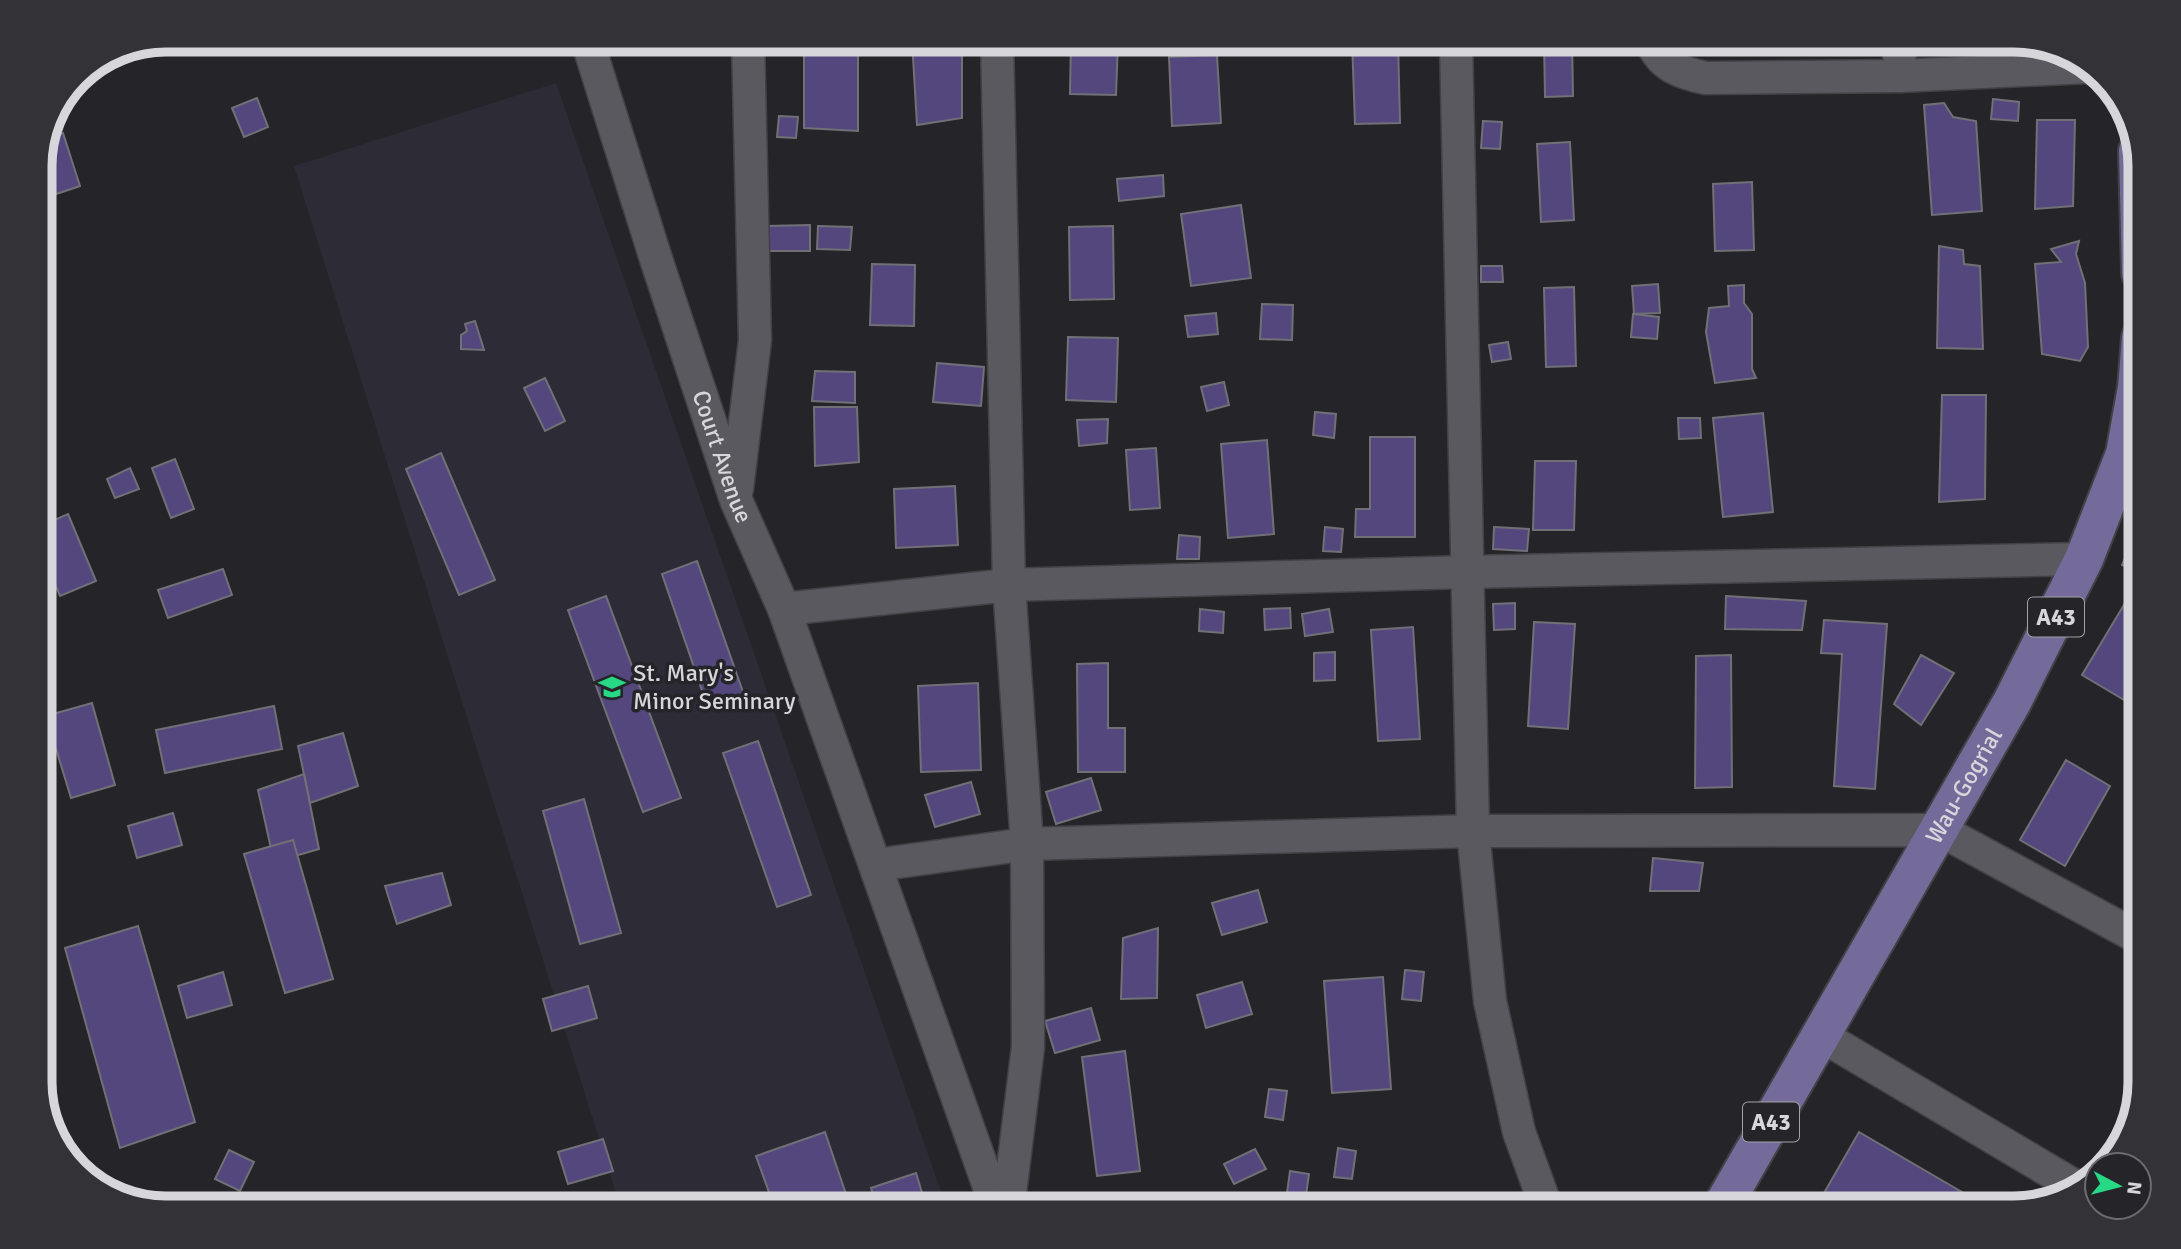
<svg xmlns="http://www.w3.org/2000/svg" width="2181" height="1249" font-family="Signika,sans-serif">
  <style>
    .built { fill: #2d2b36 }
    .building { fill: #53477e; stroke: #717076; stroke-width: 2 }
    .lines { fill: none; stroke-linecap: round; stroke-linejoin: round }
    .minor-casing { stroke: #424146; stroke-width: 35 }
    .primary-casing { stroke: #424146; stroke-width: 42 }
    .minor { stroke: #5a595f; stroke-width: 32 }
    .primary { stroke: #746b9b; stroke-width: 38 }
    .labels { text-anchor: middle; stroke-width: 7; stroke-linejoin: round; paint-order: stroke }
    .shield { fill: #252429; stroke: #a2a1a5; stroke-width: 2 }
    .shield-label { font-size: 23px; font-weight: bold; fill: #d7d6da }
    .street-label { font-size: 24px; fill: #d7d6da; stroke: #252429 }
    .poi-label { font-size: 24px; fill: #d7d6da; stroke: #252429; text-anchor: start }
    .rim { fill: none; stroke: #d7d6da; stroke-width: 9 }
  </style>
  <rect width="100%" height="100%" fill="#252429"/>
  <polygon class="built" points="556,83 947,1209 621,1209 294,166"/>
  <g class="building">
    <polygon points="858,40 858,131 804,128 804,41"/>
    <polygon points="912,40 962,40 962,118 917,125"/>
    <polygon points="1352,40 1398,40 1400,123 1355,124"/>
    <polygon points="1544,40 1572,40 1573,96 1545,97"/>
    <polygon points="1071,41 1118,42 1116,95 1070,94"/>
    <polygon points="1217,55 1221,123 1172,126 1169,57"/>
    <polygon points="257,98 268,127 244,137 232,108"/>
    <polygon points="1993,99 2019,102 2018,121 1991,119"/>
    <polygon points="1944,103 1953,117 1976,121 1982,211 1932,215 1924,105"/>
    <polygon points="779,116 798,117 796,138 777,137"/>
    <polygon points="2037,120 2075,120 2073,206 2035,209"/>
    <polygon points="1483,121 1502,122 1500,149 1481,148"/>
    <polygon points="63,133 80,186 41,199 41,159 50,137"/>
    <polygon points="1570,142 1574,220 1541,222 1537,144"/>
    <polygon points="1163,175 1164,196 1119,201 1117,179"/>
    <polygon points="1752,182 1754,250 1715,251 1713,184"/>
    <polygon points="1241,205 1251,278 1191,286 1181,214"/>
    <polygon points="810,225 810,251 766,251 766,226"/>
    <polygon points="818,226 852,227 850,250 817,249"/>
    <polygon points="1113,226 1114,299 1070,300 1069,227"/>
    <polygon points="2079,241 2076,254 2085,283 2088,347 2080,361 2042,354 2035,264 2061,262 2051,249"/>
    <polygon points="1939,246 1963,250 1964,264 1980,266 1983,349 1937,348"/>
    <polygon points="872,264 915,265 914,326 870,325"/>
    <polygon points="1481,266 1502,266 1503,282 1481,282"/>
    <polygon points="1658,284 1660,313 1634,314 1632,286"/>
    <polygon points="1744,285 1744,303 1752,314 1752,369 1756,378 1715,383 1706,332 1709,308 1729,306 1728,286"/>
    <polygon points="1574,287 1576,366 1546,367 1544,288"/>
    <polygon points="1262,304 1293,305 1292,340 1260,339"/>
    <polygon points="1216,313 1218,334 1188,337 1185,316"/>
    <polygon points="1633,314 1659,317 1657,339 1631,337"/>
    <polygon points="475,321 484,350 461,349 461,335 467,331 465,324"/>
    <polygon points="1068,337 1118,338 1116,402 1066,400"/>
    <polygon points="1508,342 1511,359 1492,362 1489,345"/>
    <polygon points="937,363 984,367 981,406 933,402"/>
    <polygon points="815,371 855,372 855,403 812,401"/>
    <polygon points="545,378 565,421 545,431 524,388"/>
    <polygon points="1224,382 1229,405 1207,411 1201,387"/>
    <polygon points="1942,395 1986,395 1985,499 1939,502"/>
    <polygon points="814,407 857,407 859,462 815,466"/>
    <polygon points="1315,412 1336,414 1334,438 1313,435"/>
    <polygon points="1763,413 1773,512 1723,517 1713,418"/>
    <polygon points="1678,418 1700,418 1701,438 1679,439"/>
    <polygon points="1108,419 1107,443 1079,446 1077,420"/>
    <polygon points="1370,437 1415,437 1415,537 1355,537 1356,509 1370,509"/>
    <polygon points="1267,440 1274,534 1228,538 1221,444"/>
    <polygon points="1156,448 1160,508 1130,510 1126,450"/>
    <polygon points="441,453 495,580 459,595 406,469"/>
    <polygon points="175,459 194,509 171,518 152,468"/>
    <polygon points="1535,461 1576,461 1574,530 1533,530"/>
    <polygon points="130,468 139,489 115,498 107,479"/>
    <polygon points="955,486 958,545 896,548 894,489"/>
    <polygon points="68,514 96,581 60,596 41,551 41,526"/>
    <polygon points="1325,527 1343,529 1341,552 1323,551"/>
    <polygon points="1494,527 1529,529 1527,551 1493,549"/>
    <polygon points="1179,535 1200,537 1199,559 1177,559"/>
    <polygon points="2131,544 2141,549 2141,560 2136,571 2122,565"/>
    <polygon points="697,561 744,695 708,708 662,574"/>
    <polygon points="223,569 232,595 168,618 158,590"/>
    <polygon points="2134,588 2141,592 2141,710 2082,675"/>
    <polygon points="606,596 681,798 643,812 568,610"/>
    <polygon points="1726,596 1806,601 1802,630 1725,629"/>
    <polygon points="1515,603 1515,629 1494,630 1493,604"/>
    <polygon points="1290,608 1291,628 1265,630 1264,609"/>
    <polygon points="1200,609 1224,612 1223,633 1199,631"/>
    <polygon points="1329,609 1333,632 1305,636 1302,614"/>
    <polygon points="1824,620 1887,624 1875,789 1834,786 1842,654 1821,653"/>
    <polygon points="1534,622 1575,624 1568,729 1528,726"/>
    <polygon points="1413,627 1420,739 1378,741 1371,630"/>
    <polygon points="1335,652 1335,680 1314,681 1314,653"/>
    <polygon points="1731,655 1732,787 1695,788 1696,656"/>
    <polygon points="1921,655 1954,673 1921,725 1894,704"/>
    <polygon points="1108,663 1108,728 1125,728 1125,772 1078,772 1077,664"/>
    <polygon points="978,683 981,770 921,772 918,686"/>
    <polygon points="92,703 115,785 71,798 46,716"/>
    <polygon points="274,706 282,749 165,773 156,730"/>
    <polygon points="343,733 358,786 310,803 298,746"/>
    <polygon points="758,741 811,895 777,907 723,753"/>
    <polygon points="2066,760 2110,786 2065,866 2020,840"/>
    <polygon points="304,774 319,849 274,862 258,790"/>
    <polygon points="1091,778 1101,810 1056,824 1046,792"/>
    <polygon points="971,782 980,814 935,827 925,795"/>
    <polygon points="584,799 621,933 580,944 543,811"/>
    <polygon points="173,813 182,845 137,858 128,826"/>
    <polygon points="293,840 333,979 285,993 244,854"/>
    <polygon points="1653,858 1703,863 1699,891 1650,891"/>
    <polygon points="442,873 451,905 397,924 385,886"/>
    <polygon points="1258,890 1267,922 1222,935 1212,903"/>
    <polygon points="138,926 195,1122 120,1148 65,948"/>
    <polygon points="1158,928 1157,998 1121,999 1123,938"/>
    <polygon points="1405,970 1424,972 1421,1001 1402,999"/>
    <polygon points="223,972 232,1005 187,1018 178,986"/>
    <polygon points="1383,977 1391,1089 1332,1093 1324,981"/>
    <polygon points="1242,982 1252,1014 1206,1028 1197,995"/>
    <polygon points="588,986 597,1018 552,1031 543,999"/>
    <polygon points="1091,1008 1100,1040 1055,1053 1045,1021"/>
    <polygon points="1125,1051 1140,1171 1097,1176 1082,1057"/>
    <polygon points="1269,1089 1287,1091 1283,1120 1265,1117"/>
    <polygon points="825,1132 851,1209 775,1209 756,1156"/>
    <polygon points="1859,1132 1991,1209 1819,1209 1816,1207"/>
    <polygon points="603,1139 613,1171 568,1184 558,1152"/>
    <polygon points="1338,1148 1356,1151 1352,1179 1334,1177"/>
    <polygon points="1255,1149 1266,1169 1234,1184 1224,1164"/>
    <polygon points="229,1150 254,1162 240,1191 215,1179"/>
    <polygon points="1290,1171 1309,1174 1305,1202 1286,1200"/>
    <polygon points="916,1173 927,1209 878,1209 871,1188"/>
  </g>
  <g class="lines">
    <g class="minor-casing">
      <g id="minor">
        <path id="s1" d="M587 40 656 259 736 500 784 609 997 1209"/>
        <polyline points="997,40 1009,585 1027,844 1028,1047 1008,1209"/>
        <polyline points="1456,40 1473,831 1490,1001 1519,1132 1547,1209"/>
        <path d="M1651 40C1660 66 1681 73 1706 78L1900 76 2088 67"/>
        <polyline points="1899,40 1900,76"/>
        <polyline points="737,489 755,340 748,40"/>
        <polyline points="784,609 1009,585 1467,572 2084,559"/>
        <polyline points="876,865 1027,844 1473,831 1940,830 2141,939"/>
        <polyline points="1822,1036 2080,1189"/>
      </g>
    </g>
    <g class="primary-casing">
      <g id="primary">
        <polyline points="2138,151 2141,273"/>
        <path id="s2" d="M1721 1209 2012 702 2084 559 2125 454 2137 388 2141 338"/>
      </g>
    </g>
    <use href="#minor" class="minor"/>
    <use href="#primary" class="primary"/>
  </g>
  <defs>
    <g id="university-bare" transform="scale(2.1)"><path d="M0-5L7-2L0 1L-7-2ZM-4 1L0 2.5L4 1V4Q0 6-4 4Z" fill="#27d885" stroke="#252429" stroke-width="2.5" paint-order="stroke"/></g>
  </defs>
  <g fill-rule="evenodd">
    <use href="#university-bare" x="612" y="687"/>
  </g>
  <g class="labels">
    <g class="shield">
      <rect x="2028" y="597.5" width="56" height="39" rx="5"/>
      <rect x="1743" y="1102.5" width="56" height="39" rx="5"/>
    </g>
    <g class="shield-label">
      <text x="2056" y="625">A43</text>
      <text x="1771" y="1130">A43</text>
    </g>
    <g class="street-label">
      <text dy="8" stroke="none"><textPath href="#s1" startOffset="438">Court Avenue</textPath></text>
      <text dy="8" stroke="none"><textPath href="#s2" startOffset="488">Wau-Gogrial</textPath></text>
    </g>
    <g class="poi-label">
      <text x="633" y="681">St. Mary's<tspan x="633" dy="28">Minor Seminary</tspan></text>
    </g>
  </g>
  <path d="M0 0H2181V1249H0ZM166 52H2014A114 114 0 0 1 2128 166V1082A114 114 0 0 1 2014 1196H166A114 114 0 0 1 52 1082V166A114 114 0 0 1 166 52Z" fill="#333237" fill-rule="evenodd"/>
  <path class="rim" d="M166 52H2014A114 114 0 0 1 2128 166V1082A114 114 0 0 1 2014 1196H166A114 114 0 0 1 52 1082V166A114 114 0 0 1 166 52Z"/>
  <g transform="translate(2118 1186) rotate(97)"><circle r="33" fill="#252429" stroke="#6c6b70" stroke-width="2"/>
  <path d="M0-5L12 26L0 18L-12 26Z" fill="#27d885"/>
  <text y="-10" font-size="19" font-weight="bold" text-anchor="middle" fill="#d7d6da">N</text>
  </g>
</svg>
